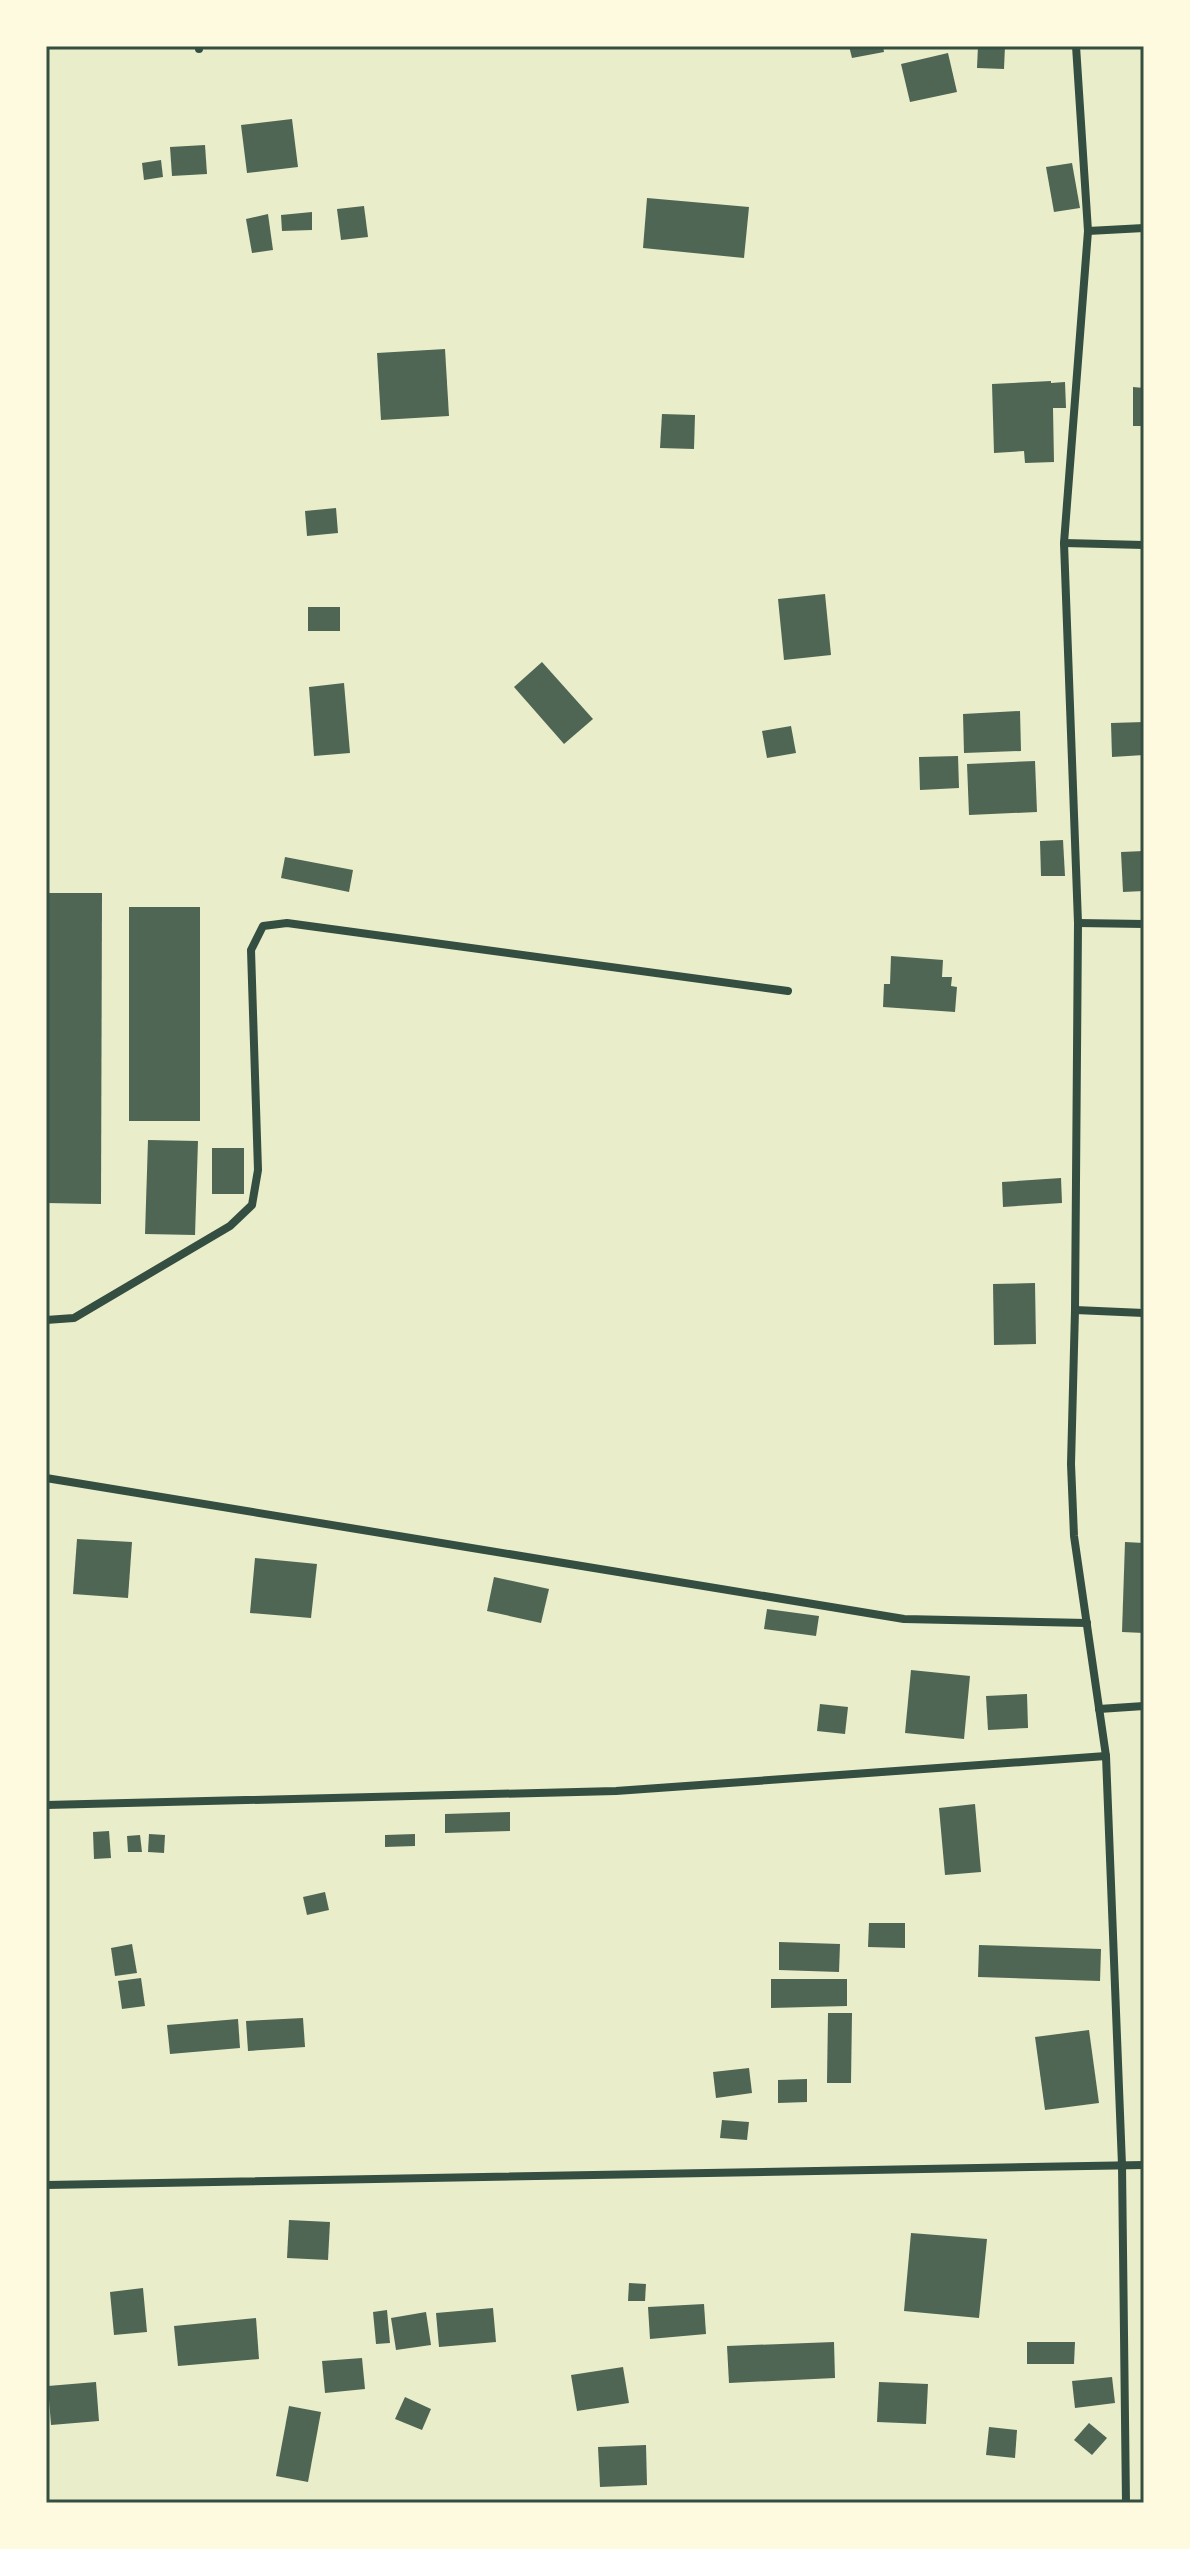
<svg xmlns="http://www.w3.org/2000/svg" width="1190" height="2549" font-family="'PT Sans',sans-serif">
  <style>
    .building { fill: #4f6655 }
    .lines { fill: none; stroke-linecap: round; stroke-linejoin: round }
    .minor { stroke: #344e41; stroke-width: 8 }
    .neatline { fill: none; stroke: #344e41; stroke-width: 3 }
  </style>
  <rect width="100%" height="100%" fill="#e9edc9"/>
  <g class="building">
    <polygon points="849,46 883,46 884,52 852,58"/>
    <polygon points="978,46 1005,46 1004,69 977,68"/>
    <polygon points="948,53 957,92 910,102 901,64"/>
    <polygon points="292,119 298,167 247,173 241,125"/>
    <polygon points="205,145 207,174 172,176 170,147"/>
    <polygon points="161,160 163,177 144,180 142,163"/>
    <polygon points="1072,163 1080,208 1054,212 1046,167"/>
    <polygon points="647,198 749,207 744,258 643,248"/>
    <polygon points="364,206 368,237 341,240 337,209"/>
    <polygon points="312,212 312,230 282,231 281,215"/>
    <polygon points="268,214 273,250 252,253 246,219"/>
    <polygon points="445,349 449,416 381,420 377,353"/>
    <polygon points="1051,381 1051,383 1065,382 1066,408 1053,408 1054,462 1025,463 1024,451 994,453 992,384"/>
    <polygon points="1133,387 1144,388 1144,426 1133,426"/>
    <polygon points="662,414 695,415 694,449 660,448"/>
    <polygon points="336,508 338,533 307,536 305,511"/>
    <polygon points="825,594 831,655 784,660 778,599"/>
    <rect x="308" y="607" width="32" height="24"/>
    <polygon points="542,662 593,719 564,744 514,687"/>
    <polygon points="344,683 350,753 314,756 309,687"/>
    <polygon points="1020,711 1021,751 964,753 963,714"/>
    <polygon points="1144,722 1144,755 1112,757 1111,723"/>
    <polygon points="791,726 796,753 767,758 762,731"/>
    <polygon points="958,756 959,788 920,790 919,757"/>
    <polygon points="1035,761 1037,812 969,815 967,764"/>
    <polygon points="1063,840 1065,876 1041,876 1040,841"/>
    <polygon points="1144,851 1144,891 1123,892 1121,852"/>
    <polygon points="285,857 353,870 349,892 281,878"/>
    <polygon points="46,893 102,893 101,1204 46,1203"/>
    <rect x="129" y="907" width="71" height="214"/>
    <polygon points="891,956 943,960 942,977 952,977 951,986 957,987 955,1012 883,1007 884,984 890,984"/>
    <polygon points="148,1140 198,1141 195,1235 145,1234"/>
    <rect x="212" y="1148" width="32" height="46"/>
    <polygon points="1061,1178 1062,1203 1003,1207 1002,1182"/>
    <polygon points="1035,1283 1036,1344 994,1345 993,1284"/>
    <polygon points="77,1539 132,1542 128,1598 73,1594"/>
    <polygon points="1125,1542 1144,1543 1144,1633 1122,1632"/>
    <polygon points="255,1558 317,1564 311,1618 250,1613"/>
    <polygon points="494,1577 549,1589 541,1623 487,1611"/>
    <polygon points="767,1609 819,1616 816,1636 764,1629"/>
    <polygon points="911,1670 970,1676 964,1739 905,1733"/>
    <polygon points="1027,1694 1028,1728 988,1730 986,1696"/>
    <polygon points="820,1704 848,1707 845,1734 817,1731"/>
    <polygon points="975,1804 981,1872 945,1875 939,1808"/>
    <polygon points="510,1812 510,1831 445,1833 445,1814"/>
    <polygon points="109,1831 111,1858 94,1859 93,1832"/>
    <polygon points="149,1834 165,1835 164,1853 148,1852"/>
    <polygon points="415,1834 415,1846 385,1847 385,1835"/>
    <polygon points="140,1835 142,1852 128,1852 127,1836"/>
    <polygon points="325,1892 329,1910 307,1915 303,1897"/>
    <polygon points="869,1923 905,1923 905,1948 868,1947"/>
    <polygon points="779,1942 840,1944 839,1972 779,1970"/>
    <polygon points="132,1944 137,1973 115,1976 111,1948"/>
    <polygon points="979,1945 1101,1949 1100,1981 978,1977"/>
    <polygon points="141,1978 145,2006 122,2009 118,1981"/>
    <polygon points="771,1979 847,1979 847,2006 771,2008"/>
    <polygon points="828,2013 852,2013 851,2083 827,2083"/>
    <polygon points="303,2018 305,2047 248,2051 246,2021"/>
    <polygon points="238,2019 240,2048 170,2054 167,2025"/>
    <polygon points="1089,2030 1099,2103 1045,2110 1035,2037"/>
    <polygon points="749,2068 752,2093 716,2098 713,2072"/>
    <polygon points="807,2079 807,2102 778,2103 778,2080"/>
    <polygon points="722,2120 749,2122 747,2140 720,2138"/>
    <polygon points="289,2220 330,2222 328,2260 287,2258"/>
    <polygon points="911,2233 987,2239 979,2318 904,2311"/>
    <polygon points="629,2283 646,2284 645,2301 628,2301"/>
    <polygon points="143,2288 147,2332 114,2335 110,2292"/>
    <polygon points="704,2304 706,2334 650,2339 648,2307"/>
    <polygon points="493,2308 496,2342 439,2347 436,2313"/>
    <polygon points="387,2310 390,2343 376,2344 373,2312"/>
    <polygon points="426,2312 431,2345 396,2350 391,2318"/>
    <polygon points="256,2318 259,2359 178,2366 174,2326"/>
    <polygon points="834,2342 835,2378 729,2383 727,2346"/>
    <polygon points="1027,2342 1075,2342 1074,2364 1027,2364"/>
    <polygon points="362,2358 365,2389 325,2393 322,2361"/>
    <polygon points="623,2367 629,2403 577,2411 571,2375"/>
    <polygon points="1112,2377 1115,2403 1075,2408 1072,2381"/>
    <polygon points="96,2382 99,2421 51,2425 48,2386"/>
    <polygon points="879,2382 928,2384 926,2424 877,2422"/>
    <polygon points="405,2397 431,2409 422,2430 395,2419"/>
    <polygon points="289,2406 321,2412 308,2482 276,2476"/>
    <polygon points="1089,2423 1107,2438 1092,2455 1074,2440"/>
    <polygon points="989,2427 1017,2430 1015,2458 986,2455"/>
    <polygon points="646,2445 647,2485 600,2487 598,2447"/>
  </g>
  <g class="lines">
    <g class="minor">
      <polyline points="199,46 199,49"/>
      <polyline points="1076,46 1088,231 1064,543 1078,923 1075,1310 1071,1464 1074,1536 1106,1756 1122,2165 1126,2503"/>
      <polyline points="1088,231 1144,228"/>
      <polyline points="1064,543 1144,545"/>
      <polyline points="1078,923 1144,924"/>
      <polyline points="1075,1310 1144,1313"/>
      <polyline points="46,1320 74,1318 230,1226 252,1205 258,1170 251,950 263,926 287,923 788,991"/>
      <polyline points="46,1478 904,1619 1087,1623"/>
      <polyline points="1099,1709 1144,1706"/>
      <polyline points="46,1805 616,1791 1106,1756"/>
      <polyline points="46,2185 1144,2165"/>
    </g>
  </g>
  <rect width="1190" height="2549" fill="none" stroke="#fefae0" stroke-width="96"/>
  <rect x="48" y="48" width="1094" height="2453" class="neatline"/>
</svg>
